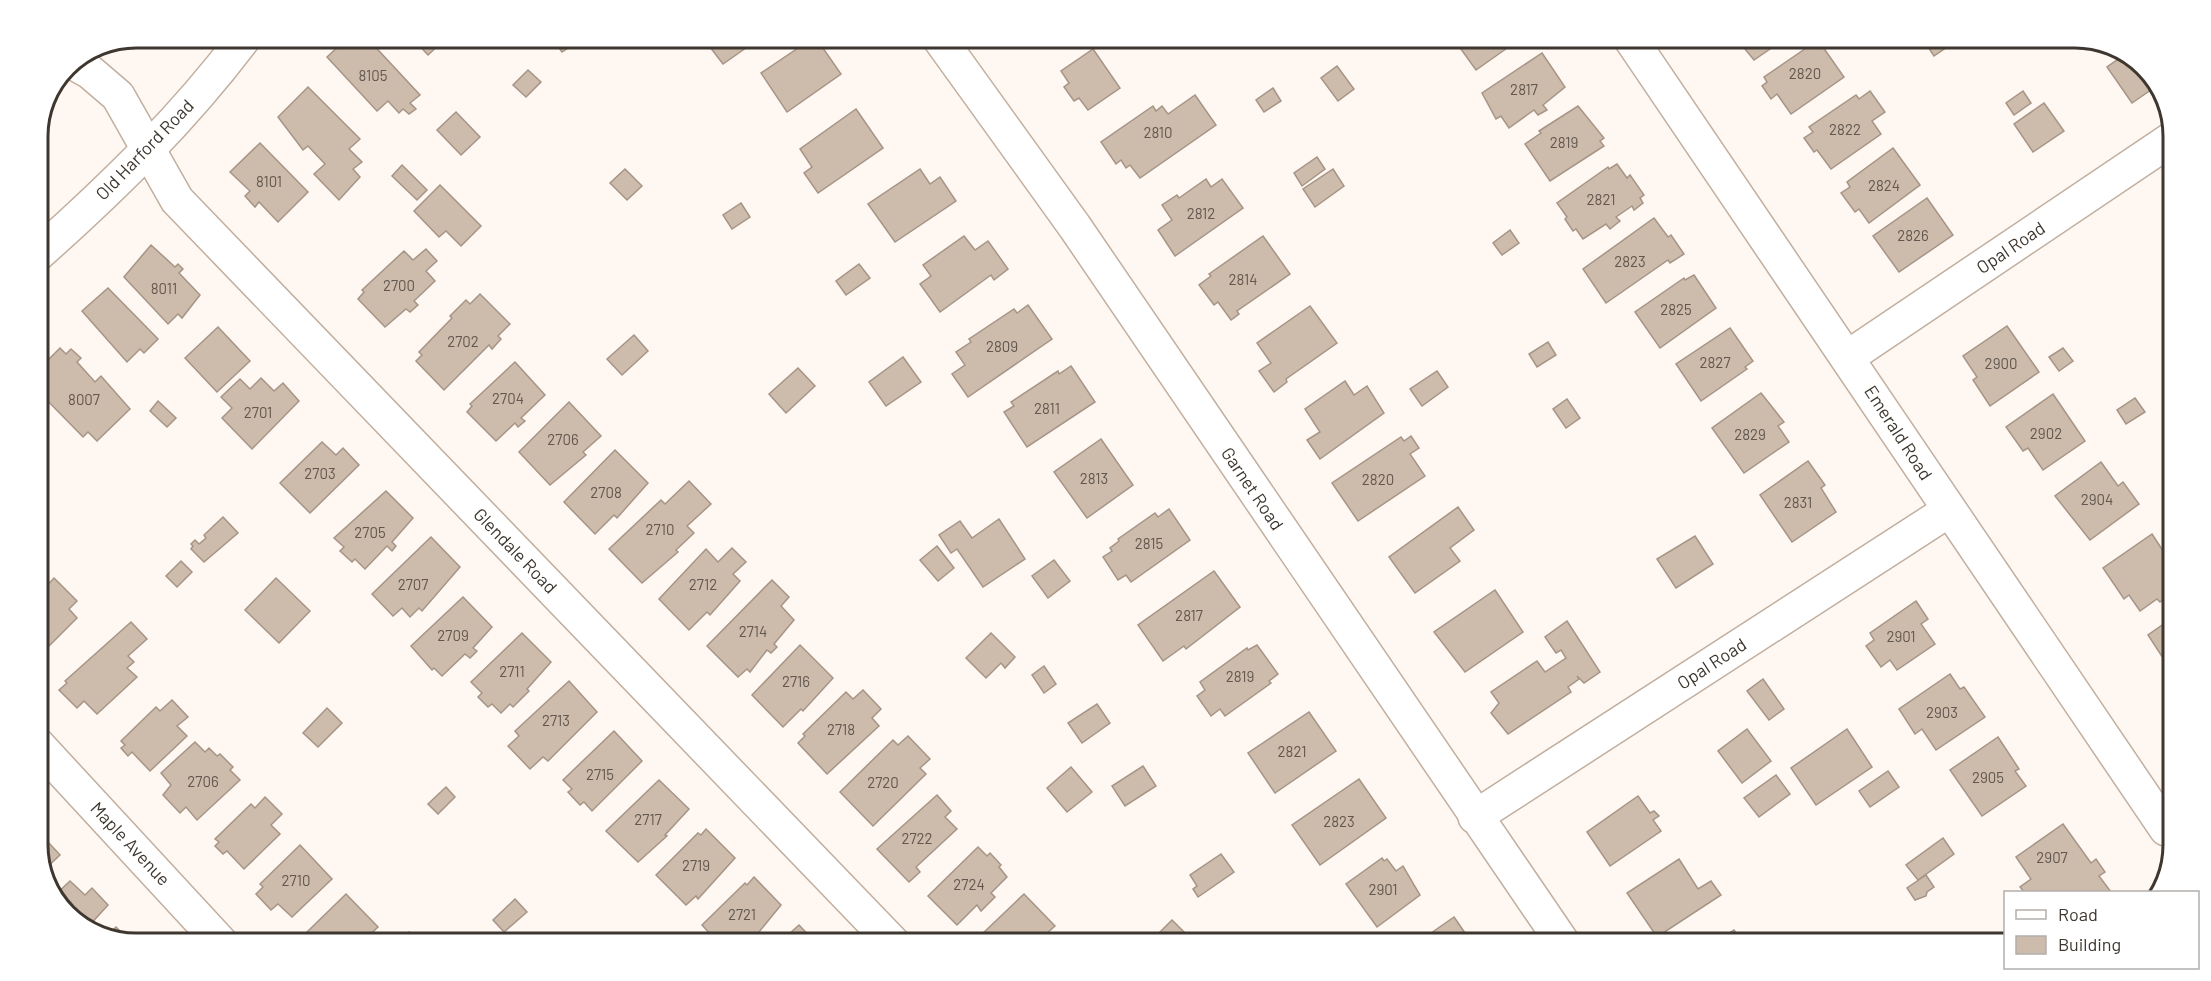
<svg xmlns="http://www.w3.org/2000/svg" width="2211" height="981" font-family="Barlow,sans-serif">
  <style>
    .building { fill: #cdbbab; stroke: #a69586; stroke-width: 1.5 }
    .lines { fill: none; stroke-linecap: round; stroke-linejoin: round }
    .minor-casing { stroke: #c1af9f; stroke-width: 36 }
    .minor { stroke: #fff; stroke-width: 33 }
    .labels { text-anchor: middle; stroke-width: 6; stroke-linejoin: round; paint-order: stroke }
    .number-label { font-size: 15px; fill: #62584f }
    .street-label { font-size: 18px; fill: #3e3730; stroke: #fff }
    .rim { fill: none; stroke: #3e3730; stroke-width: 3 }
  </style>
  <rect width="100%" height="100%" fill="#fff7f1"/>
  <g class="building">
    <polygon points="354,38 367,38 420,95 410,103 416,109 409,114 403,109 399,113 388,101 377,111 327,57 344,41 347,44"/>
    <polygon points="412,38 451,38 454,41 446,48 441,43 428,55"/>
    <polygon points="552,38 583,38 562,52"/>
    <polygon points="703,38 760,38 723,64"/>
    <polygon points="813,38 816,38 841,74 787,112 761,73"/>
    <polygon points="1453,38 1519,38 1520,39 1476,70"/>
    <polygon points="1736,38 1786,38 1754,60"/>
    <polygon points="1922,38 1940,38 1947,47 1934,56"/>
    <polygon points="1818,40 1844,77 1791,114 1777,94 1771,99 1762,86 1767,82 1764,77"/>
    <polygon points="1093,49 1120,88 1088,110 1079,98 1074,101 1064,87 1069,83 1061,71"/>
    <polygon points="1542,53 1565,87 1543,105 1547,110 1538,115 1534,110 1509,128 1501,116 1496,119 1482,93"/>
    <polygon points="2124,55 2158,85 2132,103 2107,67"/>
    <polygon points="1337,66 1354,89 1338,101 1321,78"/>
    <polygon points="528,70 541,82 526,97 513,85"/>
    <polygon points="308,87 360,139 349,149 362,162 353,169 360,177 339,200 314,174 325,164 308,146 303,150 278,117"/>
    <polygon points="1273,88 1281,101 1264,112 1256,100"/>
    <polygon points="1870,91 1885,112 1872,121 1881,134 1831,169 1817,150 1814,152 1804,138 1813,132 1809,127 1856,95 1859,99"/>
    <polygon points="2023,91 2031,103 2014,115 2006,103"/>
    <polygon points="1195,95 1216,125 1140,178 1130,165 1126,168 1121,160 1116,164 1101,142 1153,106 1156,111 1162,106 1168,114"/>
    <polygon points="2044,103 2064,131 2033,152 2014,124"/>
    <polygon points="1578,106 1604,138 1600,141 1604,146 1550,181 1525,144 1541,133 1539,131"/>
    <polygon points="856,109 883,148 818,193 804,173 812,167 800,149"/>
    <polygon points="456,112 480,137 461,155 437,130"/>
    <polygon points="260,143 308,192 278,222 259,202 255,207 245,196 250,191 230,172"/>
    <polygon points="1893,148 1920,185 1869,223 1859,209 1855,212 1841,193 1850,187 1847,182"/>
    <polygon points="1317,157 1325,169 1302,186 1294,173"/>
    <polygon points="1617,164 1627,178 1630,175 1644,195 1640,198 1643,203 1634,210 1632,206 1616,217 1620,221 1610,229 1606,224 1583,239 1576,229 1573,231 1565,219 1567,217 1557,203 1608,167 1609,169"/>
    <polygon points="402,165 427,190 417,200 392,176"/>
    <polygon points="625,169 642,186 627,200 610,183"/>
    <polygon points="920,169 930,184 940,177 956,201 895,242 868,204"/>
    <polygon points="1333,169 1344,186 1315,207 1303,189"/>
    <polygon points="1206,179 1211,187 1222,179 1243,208 1175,256 1158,230 1172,220 1162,205 1177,195 1179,198"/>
    <polygon points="440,185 481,226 461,246 446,231 439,237 414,211"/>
    <polygon points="1927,198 1953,235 1899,272 1873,236"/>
    <polygon points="741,203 750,217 732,229 723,215"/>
    <polygon points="1654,218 1668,237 1671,235 1684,254 1670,263 1668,260 1606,303 1583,269"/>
    <polygon points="1510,230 1519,243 1502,255 1493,243"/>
    <polygon points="964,236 975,250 988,241 1008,269 994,280 991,275 940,312 920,284 931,276 923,265"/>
    <polygon points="1263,236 1290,274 1237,311 1239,314 1231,320 1218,302 1214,305 1199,285 1211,276 1209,274"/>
    <polygon points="151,245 175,267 178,264 183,269 179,273 200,295 182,318 178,314 168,324 124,277"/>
    <polygon points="426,249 437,261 426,271 435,281 414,301 418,305 410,312 406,309 385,327 358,299 364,292 362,290 404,251 413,260"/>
    <polygon points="859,264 870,278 846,295 836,281"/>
    <polygon points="1694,275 1716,308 1660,348 1635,312 1684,278 1685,280"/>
    <polygon points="108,288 158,339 144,353 140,349 127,362 82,311"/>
    <polygon points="480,294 510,324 498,336 501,339 492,349 489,345 444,390 416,361 422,355 419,352 452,318 450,316 466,300 470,304"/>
    <polygon points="1028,305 1052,339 968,397 952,374 965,365 956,352 971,342 969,339 1014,309 1017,313"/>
    <polygon points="1310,306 1337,343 1286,379 1287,382 1274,392 1259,371 1271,363 1257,343"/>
    <polygon points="2007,326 2039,372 1990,406 1973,380 1977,377 1963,356"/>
    <polygon points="218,327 250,361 217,392 185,358"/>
    <polygon points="1730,328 1753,361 1745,367 1747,369 1701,401 1676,364"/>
    <polygon points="634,335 648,351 622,375 607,359"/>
    <polygon points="1548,342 1556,355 1537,367 1529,354"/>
    <polygon points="60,348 66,354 71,349 81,358 77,362 95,382 101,376 130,409 97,441 88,432 83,437 38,391 38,369 40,366 38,363 46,355 49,359"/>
    <polygon points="2063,348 2073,361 2059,371 2049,357"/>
    <polygon points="903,357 921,382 886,406 869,382"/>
    <polygon points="515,362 545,395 521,418 525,421 518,427 515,423 496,441 467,412 472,406 470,404"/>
    <polygon points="1071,366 1095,402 1027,447 1004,412 1014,406 1011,402 1058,371 1059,374"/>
    <polygon points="798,368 815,386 786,413 769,394"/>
    <polygon points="1437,371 1448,387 1422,406 1410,389"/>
    <polygon points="261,378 274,391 283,383 299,401 252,449 222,418 232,408 221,397 240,379 250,389"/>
    <polygon points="1345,381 1354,395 1367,386 1384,413 1320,459 1307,440 1320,432 1305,409"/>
    <polygon points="1761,393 1784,422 1778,426 1789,442 1744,473 1712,428"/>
    <polygon points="2053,394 2085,441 2043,470 2028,448 2023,451 2006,427"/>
    <polygon points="2135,398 2145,412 2126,424 2117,410"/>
    <polygon points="1567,399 1580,418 1566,428 1553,409"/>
    <polygon points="158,401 176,418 167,427 150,411"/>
    <polygon points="569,402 601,436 583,452 586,455 550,485 519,452"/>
    <polygon points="1411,436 1419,448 1410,454 1425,476 1358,521 1332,483 1401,437 1404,441"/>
    <polygon points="1101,439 1133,485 1087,518 1054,472"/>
    <polygon points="322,442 336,455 343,448 359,465 310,513 280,483"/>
    <polygon points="615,450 648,483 617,518 614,515 595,534 564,502"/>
    <polygon points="1808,461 1825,485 1821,488 1836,512 1792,542 1760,495"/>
    <polygon points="2101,462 2118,486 2123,482 2139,504 2090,540 2055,496"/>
    <polygon points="689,481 711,504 687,526 694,533 676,550 678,552 642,583 609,549 661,500 665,504"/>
    <polygon points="386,491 413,518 392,542 396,546 392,551 387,546 365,569 355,559 352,562 340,551 344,547 334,538"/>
    <polygon points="1458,507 1474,530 1450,548 1460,561 1415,593 1389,557"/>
    <polygon points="1169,509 1190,540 1131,582 1126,575 1118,580 1103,557 1112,551 1110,548 1119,541 1118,539 1155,513 1158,517"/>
    <polygon points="223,517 238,533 204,562 191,549 193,546 191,544 195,540 199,544 206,538 204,535"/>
    <polygon points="999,519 1025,559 983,587 957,549 951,553 939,535 960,521 972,538"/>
    <polygon points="2152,534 2169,560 2169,595 2160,602 2157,599 2140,611 2129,595 2124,599 2103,568"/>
    <polygon points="1695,536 1713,564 1676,588 1657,559"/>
    <polygon points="431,537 460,567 422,611 419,608 410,617 402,608 393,616 372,594"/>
    <polygon points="937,546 954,568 938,581 920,560"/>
    <polygon points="732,548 746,562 733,574 740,581 710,615 707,612 689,630 659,599 706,549 718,562"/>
    <polygon points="1054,560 1070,581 1048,598 1032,576"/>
    <polygon points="181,561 192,572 177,587 166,576"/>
    <polygon points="1214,571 1240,607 1186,649 1184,646 1163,661 1138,625"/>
    <polygon points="54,578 77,601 69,609 77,618 40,655 38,653 38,595"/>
    <polygon points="276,578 310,611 279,643 245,610"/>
    <polygon points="772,580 789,597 781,606 794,620 774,644 777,647 771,653 767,650 750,672 747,669 738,677 707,646"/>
    <polygon points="1495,590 1523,632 1465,672 1434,632"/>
    <polygon points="463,597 492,627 473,648 477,651 470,658 465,654 442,676 434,668 432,670 411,646"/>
    <polygon points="1916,601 1928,619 1921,624 1935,644 1897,670 1890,660 1881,667 1866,646 1874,640 1870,633"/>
    <polygon points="1567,621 1600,672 1584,683 1577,676 1579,679 1568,687 1571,692 1508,734 1491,713 1499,703 1491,692 1537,661 1545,672 1566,658 1561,650 1556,653 1545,637"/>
    <polygon points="2168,621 2168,655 2163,658 2148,635"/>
    <polygon points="131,622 147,639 128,656 134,662 127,668 137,677 97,714 84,701 77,708 59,690 67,683 65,681"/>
    <polygon points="522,633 551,662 527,689 529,691 513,707 510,704 501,713 492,704 488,707 478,697 482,693 471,682"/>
    <polygon points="991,633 1015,657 1005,668 1001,663 986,678 966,658"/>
    <polygon points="800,645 833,678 803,711 801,709 783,727 752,695"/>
    <polygon points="1257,645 1278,674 1269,681 1271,683 1225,716 1220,709 1211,716 1197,696 1205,690 1200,682 1247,648 1248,650"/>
    <polygon points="1044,666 1056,684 1044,693 1032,675"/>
    <polygon points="1950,674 1960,689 1964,687 1985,717 1936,750 1922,729 1915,734 1899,709"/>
    <polygon points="1763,679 1784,709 1769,720 1747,691"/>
    <polygon points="569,681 597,712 548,761 543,757 530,769 508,746 519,736 515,731"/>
    <polygon points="863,690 881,709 872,718 879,726 827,774 798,743 805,736 803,734 846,692 853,699"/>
    <polygon points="172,700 188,717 177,726 187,736 150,771 132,752 128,756 121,748 125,745 121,741 156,707 160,711"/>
    <polygon points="1097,704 1110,723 1082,743 1068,723"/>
    <polygon points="327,708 342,723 318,747 303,733"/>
    <polygon points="1309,712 1336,751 1275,793 1248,753"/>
    <polygon points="1747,729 1771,761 1742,783 1718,751"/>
    <polygon points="1847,729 1872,767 1816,805 1791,768"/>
    <polygon points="614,731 642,761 592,811 584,802 580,805 568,792 572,789 563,780"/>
    <polygon points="908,736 930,759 920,768 926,774 873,826 840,792 893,740 898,745"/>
    <polygon points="1998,737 2019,769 2015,771 2026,786 1982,816 1950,770"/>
    <polygon points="195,742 205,752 209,748 217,756 220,754 233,767 230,770 240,780 197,820 186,807 180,813 163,795 171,785 161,773"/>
    <polygon points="1143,766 1156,786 1125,806 1112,786"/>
    <polygon points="1071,767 1092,792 1067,812 1047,788"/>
    <polygon points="1888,771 1899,787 1870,807 1859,791"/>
    <polygon points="1776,775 1790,794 1759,817 1744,798"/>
    <polygon points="1359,779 1386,818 1320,865 1292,825"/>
    <polygon points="659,780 689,809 665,835 667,836 638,862 606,831"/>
    <polygon points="446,787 455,797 438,814 428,804"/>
    <polygon points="937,795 951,811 945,817 957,829 916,867 920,872 909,882 877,849"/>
    <polygon points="1638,796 1650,813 1654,811 1659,816 1653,820 1661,831 1610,866 1587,832"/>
    <polygon points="265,797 282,814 271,825 280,834 244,869 227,851 223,854 215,846 219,842 215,839 251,804 255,808"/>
    <polygon points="2063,824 2091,863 2096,859 2105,872 2099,876 2111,892 2024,892 2020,887 2031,879 2016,857"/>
    <polygon points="706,829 735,858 698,899 696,896 686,905 656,875 698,833 701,835"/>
    <polygon points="1943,838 1954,854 1918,880 1906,865"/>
    <polygon points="48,842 60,855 44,870 38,847 40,849"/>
    <polygon points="300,845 332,879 292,917 278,904 271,910 256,894 263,887 260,884"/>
    <polygon points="978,847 987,856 990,853 1001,865 999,867 1007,877 991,893 995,897 981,911 977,905 957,925 928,896"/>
    <polygon points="1221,854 1234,872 1198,897 1193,889 1197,886 1190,875"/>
    <polygon points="1382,858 1384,861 1387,859 1396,871 1403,866 1420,895 1377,927 1346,884"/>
    <polygon points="1679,859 1698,889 1711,881 1721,895 1657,937 1627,893"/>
    <polygon points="1926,875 1934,887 1927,892 1926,896 1915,900 1907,888"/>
    <polygon points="754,877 781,905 750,943 714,943 710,940 713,937 702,925 745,883 747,885"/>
    <polygon points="70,881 85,895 92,888 108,905 88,927 54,900 53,897"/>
    <polygon points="346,894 378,927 361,943 303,943 309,936 306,933"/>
    <polygon points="1024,894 1055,926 1036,943 976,943 982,938 980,936"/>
    <polygon points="515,899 527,912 504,932 493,920"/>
    <polygon points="1454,917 1472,943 1417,943"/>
    <polygon points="1172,920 1195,943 1149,943"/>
    <polygon points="799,925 816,943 779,943"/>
    <polygon points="116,927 131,942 106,937"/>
    <polygon points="1734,930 1739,937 1745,933 1752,943 1713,943"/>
    <polygon points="409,932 420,943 396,943"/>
  </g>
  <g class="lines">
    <g class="minor-casing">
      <g id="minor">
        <polyline points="939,38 1075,227 1563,943"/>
        <polyline points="1630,38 2166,829"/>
        <polyline points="74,63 90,72 118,96 177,200 893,943"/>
        <path d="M38 254C113 187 184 118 244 38"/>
        <polyline points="1848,357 2173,138"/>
        <polyline points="38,745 221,943"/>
        <polyline points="1475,817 1948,511"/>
      </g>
    </g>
    <use href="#minor" class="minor"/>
  </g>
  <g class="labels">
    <g class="number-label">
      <text x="1805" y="79">2820</text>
      <text x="373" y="81">8105</text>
      <text x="1524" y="95">2817</text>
      <text x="1845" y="135">2822</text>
      <text x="1158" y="138">2810</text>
      <text x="1564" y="148">2819</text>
      <text x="269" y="187">8101</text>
      <text x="1884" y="191">2824</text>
      <text x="1601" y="205">2821</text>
      <text x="1201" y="219">2812</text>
      <text x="1913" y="241">2826</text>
      <text x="1630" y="267">2823</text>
      <text x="1243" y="285">2814</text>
      <text x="399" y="291">2700</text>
      <text x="164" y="294">8011</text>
      <text x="1676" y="315">2825</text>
      <text x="463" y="347">2702</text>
      <text x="1002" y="352">2809</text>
      <text x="1715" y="368">2827</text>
      <text x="2001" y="369">2900</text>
      <text x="508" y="404">2704</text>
      <text x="84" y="405">8007</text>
      <text x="1047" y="414">2811</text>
      <text x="258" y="418">2701</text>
      <text x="2046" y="439">2902</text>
      <text x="1750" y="440">2829</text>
      <text x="563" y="445">2706</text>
      <text x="320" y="479">2703</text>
      <text x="1094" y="484">2813</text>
      <text x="1378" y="485">2820</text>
      <text x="606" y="498">2708</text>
      <text x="2097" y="505">2904</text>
      <text x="1798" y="508">2831</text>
      <text x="660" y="535">2710</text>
      <text x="370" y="538">2705</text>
      <text x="1149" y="549">2815</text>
      <text x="413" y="590">2707</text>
      <text x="703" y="590">2712</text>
      <text x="1189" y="621">2817</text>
      <text x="753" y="637">2714</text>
      <text x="453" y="641">2709</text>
      <text x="1901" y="642">2901</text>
      <text x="512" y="677">2711</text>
      <text x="1240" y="682">2819</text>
      <text x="796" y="687">2716</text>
      <text x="1942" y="718">2903</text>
      <text x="556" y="726">2713</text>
      <text x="841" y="735">2718</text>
      <text x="1292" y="757">2821</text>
      <text x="600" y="780">2715</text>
      <text x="1988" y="783">2905</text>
      <text x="203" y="787">2706</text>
      <text x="883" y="788">2720</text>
      <text x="648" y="825">2717</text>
      <text x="1339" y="827">2823</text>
      <text x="917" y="844">2722</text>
      <text x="2052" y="863">2907</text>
      <text x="696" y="871">2719</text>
      <text x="296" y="886">2710</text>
      <text x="969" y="890">2724</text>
      <text x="1383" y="895">2901</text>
      <text x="742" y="920">2721</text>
    </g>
    <g class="street-label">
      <text transform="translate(145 150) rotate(-46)" y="6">Old Harford Road</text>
      <text transform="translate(2011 248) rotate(-34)" y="6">Opal Road</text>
      <text transform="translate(1898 433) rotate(57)" y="6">Emerald Road</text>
      <text transform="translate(1252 489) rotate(56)" y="6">Garnet Road</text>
      <text transform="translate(515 551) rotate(46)" y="6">Glendale Road</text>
      <text transform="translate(1712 664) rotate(-33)" y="6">Opal Road</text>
      <text transform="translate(130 844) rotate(47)" y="6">Maple Avenue</text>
    </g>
  </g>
  <path d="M0 0H2211V981H0ZM136 48H2075A88 88 0 0 1 2163 136V845A88 88 0 0 1 2075 933H136A88 88 0 0 1 48 845V136A88 88 0 0 1 136 48Z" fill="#fff" fill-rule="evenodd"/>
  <path class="rim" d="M136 48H2075A88 88 0 0 1 2163 136V845A88 88 0 0 1 2075 933H136A88 88 0 0 1 48 845V136A88 88 0 0 1 136 48Z"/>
  <rect x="2004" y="891" width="195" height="78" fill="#ffffff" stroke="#b2afac" stroke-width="1.5"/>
  <rect x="2016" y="910" width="30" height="9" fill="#ffffff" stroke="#b2afac" stroke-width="1.5"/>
  <text x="2058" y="921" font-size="18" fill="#3e3730">Road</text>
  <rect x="2016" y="936" width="30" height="18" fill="#cdbbab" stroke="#b2afac" stroke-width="1.5"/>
  <text x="2058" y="951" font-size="18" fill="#3e3730">Building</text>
</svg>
